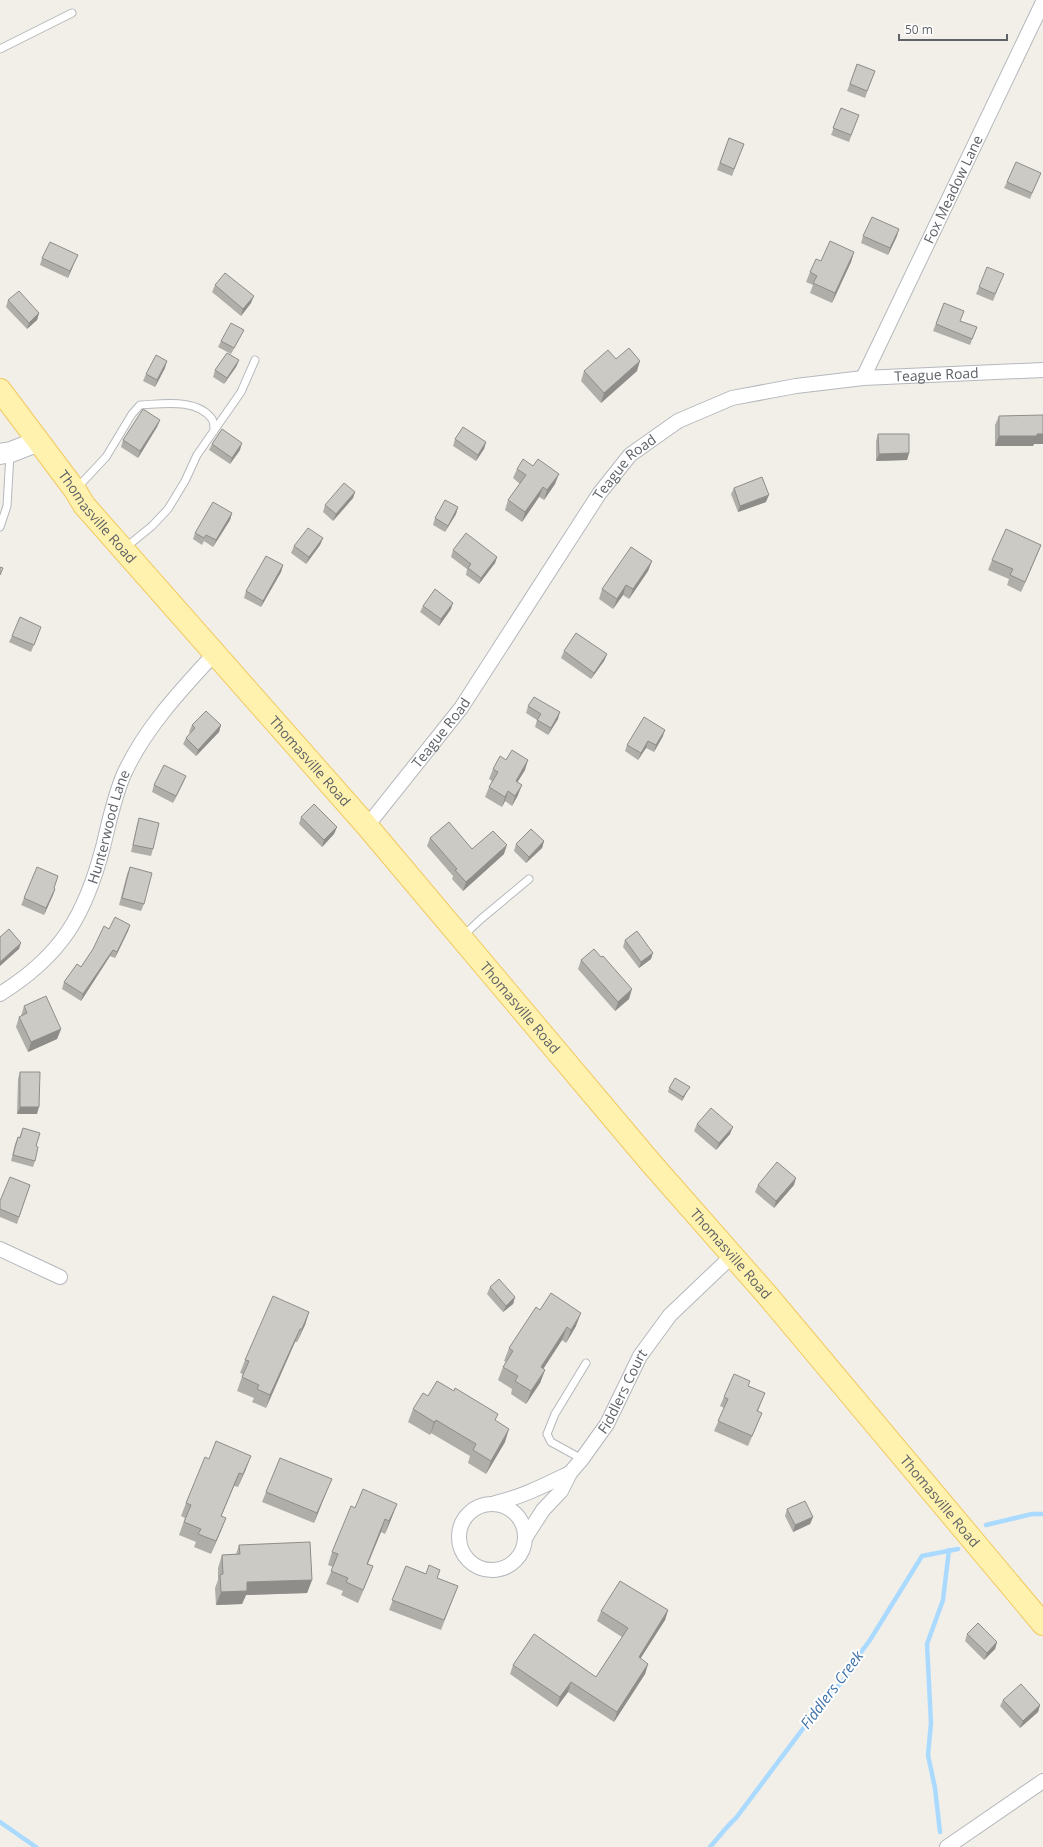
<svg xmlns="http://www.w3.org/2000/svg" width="1043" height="1847" font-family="'Open Sans',sans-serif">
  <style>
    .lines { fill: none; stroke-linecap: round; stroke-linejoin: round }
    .stream { stroke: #aadaff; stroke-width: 4.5 }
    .service-casing { stroke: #b5b8bc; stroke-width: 9 }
    .minor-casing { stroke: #b5b8bc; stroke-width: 16 }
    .secondary-casing { stroke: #b6babf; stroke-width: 22 }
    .primary-casing { stroke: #f2c960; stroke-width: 24 }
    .service { stroke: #fff; stroke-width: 7 }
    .minor { stroke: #fff; stroke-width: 14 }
    .secondary { stroke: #fff; stroke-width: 20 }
    .primary { stroke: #fff2af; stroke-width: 22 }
    .wall { fill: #afaea9 }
    .shaded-wall { fill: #8f8d8a }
    .building { fill: #cccac5; stroke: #8f8d8a }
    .labels { text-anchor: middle; stroke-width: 4; stroke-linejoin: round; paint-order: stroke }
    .street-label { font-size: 14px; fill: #5f6368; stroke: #fff }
    .water-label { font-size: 15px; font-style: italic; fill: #4174aa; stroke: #fff }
  </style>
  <rect width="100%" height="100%" fill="#f1efe8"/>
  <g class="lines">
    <g class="stream">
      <polyline points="986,1525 1032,1514 1043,1514"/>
      <polyline points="0,1822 36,1847"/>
      <polyline points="940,1832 935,1788 928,1755 931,1723 927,1644 943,1600 949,1550"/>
      <path d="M710 1847C719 1837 726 1827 736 1818L814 1714 847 1676 850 1667 870 1640 922 1556 958 1549"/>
    </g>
    <g class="service-casing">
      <g id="service">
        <polyline points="0,49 72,13"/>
        <path d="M77 488 106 457 132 414 140 405C163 404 197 398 212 419 214 422 214 428 214 431"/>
        <polyline points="0,527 7,506 10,454"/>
        <polyline points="125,548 152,526 168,509 185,481 197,455 241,392 255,360"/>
        <polyline points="463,936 481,919 529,879"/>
        <polyline points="582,1459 551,1442 547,1434 555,1414 586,1363"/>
      </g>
    </g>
    <g class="minor-casing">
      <g id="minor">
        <path id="s1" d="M863 378 1043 2"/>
        <path id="s2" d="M367 826 461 708 599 494 630 455 678 421 732 398 796 386 863 378 1043 370"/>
        <path id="s3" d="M0 994C61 956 85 916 103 847 109 823 114 797 124 774 145 728 181 690 215 653"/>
        <polyline points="0,1249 60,1277"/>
        <path d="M495 1503C522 1497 545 1485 570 1473"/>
        <circle cx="492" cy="1537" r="33"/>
        <path id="s4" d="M525 1538 543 1510 561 1491 570 1473 582 1459 607 1424 640 1356 670 1315 733 1255"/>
        <polyline points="947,1847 1043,1781"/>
      </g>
    </g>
    <g class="secondary-casing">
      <polyline id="secondary" points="0,454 11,452 39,441"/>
    </g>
    <g class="primary-casing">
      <g id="primary">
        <path id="s5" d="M0 390 75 490 84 505 367 826 651 1163 768 1296 1043 1624"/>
      </g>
    </g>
    <use href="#service" class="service"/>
    <use href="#minor" class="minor"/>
    <use href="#secondary" class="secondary"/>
    <use href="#primary" class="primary"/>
  </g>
  <g class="wall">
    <polygon points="857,64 875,71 865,98 847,91"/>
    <polygon points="841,108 859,115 849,142 831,135"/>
    <polygon points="729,138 744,144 732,176 717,170"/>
    <polygon points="1038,180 1030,199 1004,188 1007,182"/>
    <polygon points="863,236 897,236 888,255 861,243"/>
    <polygon points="854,252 851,262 832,303 810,293 813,285 806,282 810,272"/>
    <polygon points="78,255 68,278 40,265 42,258"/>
    <polygon points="1001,281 993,301 976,294 979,287"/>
    <polygon points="215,285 251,303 241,316 212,292"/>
    <polygon points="8,300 39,313 37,320 27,329 6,307"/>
    <polygon points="944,303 960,321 977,327 970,345 933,331"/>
    <polygon points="241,336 231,354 218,347 221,341"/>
    <polygon points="616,359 637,371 601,403 581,381 584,371"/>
    <polygon points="239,360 236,367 224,384 213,377 215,370"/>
    <polygon points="165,368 155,387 143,381 146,374"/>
    <polygon points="999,416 1034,444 1033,446 995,446 995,425"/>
    <polygon points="160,420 157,427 138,458 121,447 123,440"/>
    <polygon points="878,434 909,453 907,460 876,461 876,441"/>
    <polygon points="455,439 486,442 484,449 476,461 453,446"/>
    <polygon points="212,444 240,450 230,464 209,450"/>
    <polygon points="517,469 555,484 544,500 539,497 522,522 505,510 508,500 520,484 513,478"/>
    <polygon points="734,488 766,502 738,512 731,494"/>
    <polygon points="355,492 353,498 333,521 323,512 325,505"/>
    <polygon points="458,507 456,514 445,532 433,525 435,518"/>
    <polygon points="232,513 230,520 213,547 204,541 202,545 193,539 195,533"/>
    <polygon points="323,538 320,545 306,564 291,553 294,546"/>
    <polygon points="1041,545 1037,555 1021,592 1007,585 1009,579 988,570 992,560"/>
    <polygon points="453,550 497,557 495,563 479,584 466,575 467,569 451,557"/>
    <polygon points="652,561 648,571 629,599 623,595 613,609 599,599 602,589"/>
    <polygon points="283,565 281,572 261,607 244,598 246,591"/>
    <polygon points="423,606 451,609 439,626 420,612"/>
    <polygon points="39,633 31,652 9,642 12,636"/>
    <polygon points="564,651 607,654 604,661 591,679 561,658"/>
    <polygon points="528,706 558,719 548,735 535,727 537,720 526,713"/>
    <polygon points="192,725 221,725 219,732 196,756 183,744 186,738 190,733 189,732"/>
    <polygon points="663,736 654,752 646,748 638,760 625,751 627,745"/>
    <polygon points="493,769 525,770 517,782 518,795 512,806 505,801 502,807 485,797 489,787 492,781 489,779"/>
    <polygon points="186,776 183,783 173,803 152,792 154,785"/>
    <polygon points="301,817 337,827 334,834 322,847 299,824"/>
    <polygon points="139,818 153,849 151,856 131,852 137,825"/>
    <polygon points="430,838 472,849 504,854 463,891 452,879 453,876 427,846"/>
    <polygon points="544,841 542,848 526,863 514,851 516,844"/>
    <polygon points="130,867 144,904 141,911 119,905 127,874"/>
    <polygon points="54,888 55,889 53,895 44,915 21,905 24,898"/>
    <polygon points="130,925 128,931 115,958 110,956 81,1001 62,989 64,982 81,967 109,929"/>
    <polygon points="625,940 651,959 639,968 623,947"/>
    <polygon points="601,957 629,999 615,1011 578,969 581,960"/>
    <polygon points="24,1006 61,1029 57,1039 28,1052 16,1027 19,1017 21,1016"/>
    <polygon points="20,1072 37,1114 17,1114 18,1079"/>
    <polygon points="690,1087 688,1090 682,1101 668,1092 669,1088"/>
    <polygon points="697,1124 730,1134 716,1150 694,1131"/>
    <polygon points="23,1128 36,1146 35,1161 33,1167 11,1161 15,1144 18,1137 19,1138"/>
    <polygon points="30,1185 17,1224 0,1217 0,1201"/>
    <polygon points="758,1185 794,1185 774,1208 755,1192"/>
    <polygon points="490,1287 515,1297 513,1304 503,1312 487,1294"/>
    <polygon points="540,1310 576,1326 566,1343 562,1340 543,1369 545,1370 540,1383 526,1404 511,1394 512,1389 498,1380 503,1367 506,1362 504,1361 509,1348"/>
    <polygon points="309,1312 305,1325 297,1342 295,1342 266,1408 252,1402 254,1398 237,1391 243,1374 240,1373 245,1360"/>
    <polygon points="749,1386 765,1393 758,1411 758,1423 748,1446 714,1431 724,1408 720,1406 724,1397"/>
    <polygon points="428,1396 496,1421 505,1442 486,1474 468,1463 470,1456 431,1433 430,1435 408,1422 413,1409"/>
    <polygon points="209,1459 246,1469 238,1487 234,1486 221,1516 226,1518 211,1554 194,1547 196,1542 179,1535 185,1518 181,1516 186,1503"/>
    <polygon points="328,1488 314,1523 262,1502 266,1492"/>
    <polygon points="397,1504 385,1534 381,1532 368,1564 373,1566 358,1603 341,1595 343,1591 326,1584 333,1567 328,1565 332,1552 355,1508"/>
    <polygon points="787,1509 813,1517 810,1524 793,1532 785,1516"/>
    <polygon points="239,1545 312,1580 307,1593 246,1595 242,1604 216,1605 215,1588 218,1580 218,1568 222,1555 236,1554"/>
    <polygon points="406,1566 458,1586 441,1630 389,1610"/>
    <polygon points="668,1610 665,1620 640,1659 648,1664 645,1674 614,1722 568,1692 557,1707 510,1674 513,1665 596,1677 622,1637 597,1621 601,1611"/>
    <polygon points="967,1634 997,1642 995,1649 984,1660 965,1641"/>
    <polygon points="1003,1700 1040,1705 1038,1712 1020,1728 1000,1706"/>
  </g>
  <g class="shaded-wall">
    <polygon points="899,229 897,236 888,255 890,248"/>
    <polygon points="854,252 851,262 832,303 835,293"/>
    <polygon points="78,255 75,261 68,278 70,271"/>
    <polygon points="254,296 251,303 241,316 243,309"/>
    <polygon points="39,313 37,320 27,329 29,323"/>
    <polygon points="239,360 236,367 224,384 227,378"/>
    <polygon points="167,361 165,368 155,387 157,380"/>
    <polygon points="640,361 637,371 601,403 604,393"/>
    <polygon points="160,420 157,427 138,458 140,451"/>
    <polygon points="1037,434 1043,434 1043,444 1034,444 1033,446 995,446 999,436"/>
    <polygon points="486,442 484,449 476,461 478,455"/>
    <polygon points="242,443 240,450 230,464 232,458"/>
    <polygon points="909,453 907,460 876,461 879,454"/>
    <polygon points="559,474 555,484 544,500 547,490"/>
    <polygon points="543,487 539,497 522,522 525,512"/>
    <polygon points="355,492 353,498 333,521 336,514"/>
    <polygon points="769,495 766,502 738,512 740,506"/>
    <polygon points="458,507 456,514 445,532 448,526"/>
    <polygon points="232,513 230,520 213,547 216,540"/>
    <polygon points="323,538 320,545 306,564 309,557"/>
    <polygon points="1041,545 1037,555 1021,592 1025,582"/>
    <polygon points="497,557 495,563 479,584 481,578"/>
    <polygon points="652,561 648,571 629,599 633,589"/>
    <polygon points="283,565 281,572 261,607 263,601"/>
    <polygon points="626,585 623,595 613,609 617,599"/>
    <polygon points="453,603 451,609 439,626 441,619"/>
    <polygon points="607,654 604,661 591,679 594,673"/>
    <polygon points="560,712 558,719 548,735 551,728"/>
    <polygon points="221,725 219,732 196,756 198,750"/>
    <polygon points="665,730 663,736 654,752 656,745"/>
    <polygon points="648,741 646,748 638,760 641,753"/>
    <polygon points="528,760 525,770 512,791 516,781"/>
    <polygon points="186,776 183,783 173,803 176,796"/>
    <polygon points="522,785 518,795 512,806 515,796"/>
    <polygon points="508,791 505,801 502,807 505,797"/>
    <polygon points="337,827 334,834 322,847 324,840"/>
    <polygon points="544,841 542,848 526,863 529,857"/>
    <polygon points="507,845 504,854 463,891 466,882"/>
    <polygon points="55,889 53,895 44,915 46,908"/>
    <polygon points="130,925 128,931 115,958 117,952"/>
    <polygon points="21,943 19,949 0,966 0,962"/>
    <polygon points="113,950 110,956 81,1001 83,994"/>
    <polygon points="653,953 651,959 639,968 641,962"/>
    <polygon points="632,989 629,999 615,1011 618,1002"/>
    <polygon points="61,1029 57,1039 28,1052 31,1042"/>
    <polygon points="690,1087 688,1090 682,1101 683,1097"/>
    <polygon points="20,1107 39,1107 37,1114 17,1114"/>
    <polygon points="733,1127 730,1134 716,1150 719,1143"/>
    <polygon points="796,1178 794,1185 774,1208 776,1201"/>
    <polygon points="515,1297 513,1304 503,1312 506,1306"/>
    <polygon points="309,1312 305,1325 297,1342 302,1329"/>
    <polygon points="581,1313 576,1326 566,1343 571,1330"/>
    <polygon points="567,1327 562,1340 536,1380 541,1367"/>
    <polygon points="300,1329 295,1342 266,1408 270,1395"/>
    <polygon points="545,1370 540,1383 526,1404 531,1391"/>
    <polygon points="436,1420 431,1433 430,1435 434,1422"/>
    <polygon points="509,1429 505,1442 486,1474 491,1461"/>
    <polygon points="251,1456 246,1469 238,1487 243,1474"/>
    <polygon points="239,1473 234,1486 216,1529 221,1516"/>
    <polygon points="332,1479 328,1488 314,1523 317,1513"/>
    <polygon points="397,1504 392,1517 385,1534 389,1521"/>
    <polygon points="813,1517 810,1524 793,1532 795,1525"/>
    <polygon points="226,1518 221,1531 211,1554 216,1541"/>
    <polygon points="385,1519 381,1532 362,1577 367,1564"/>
    <polygon points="373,1566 368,1579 358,1603 363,1590"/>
    <polygon points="312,1580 307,1593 246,1595 242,1604 216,1605 221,1592 247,1582"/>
    <polygon points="668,1610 665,1620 635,1667 639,1657"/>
    <polygon points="997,1642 995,1649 984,1660 987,1653"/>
    <polygon points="648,1664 645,1674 614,1722 617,1712"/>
    <polygon points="571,1682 568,1692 557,1707 560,1697"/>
    <polygon points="1040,1705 1038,1712 1020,1728 1023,1721"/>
  </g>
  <g class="building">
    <polygon points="857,64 875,71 867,91 850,84"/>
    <polygon points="841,108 859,115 851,135 833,128"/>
    <polygon points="729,138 744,144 734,169 720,163"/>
    <polygon points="1016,162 1041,173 1032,193 1007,182"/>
    <polygon points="872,217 899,229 890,248 863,236"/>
    <polygon points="830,241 854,252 835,293 813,283 817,276 810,272 816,259 821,261"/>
    <polygon points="50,242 78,255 70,271 42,258"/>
    <polygon points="987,267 1004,274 995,294 979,287"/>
    <polygon points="225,273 254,296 243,309 215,285"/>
    <polygon points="19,291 39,313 29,323 8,300"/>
    <polygon points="944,303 964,311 960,321 977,327 972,339 936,324"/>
    <polygon points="231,323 244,330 234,348 221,341"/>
    <polygon points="629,348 640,361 604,393 584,371 608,350 616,359"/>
    <polygon points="227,353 239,360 227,378 215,370"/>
    <polygon points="156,355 167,361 157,380 146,374"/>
    <polygon points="143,409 160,420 140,451 123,440"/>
    <polygon points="1043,415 1043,434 1037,434 1037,436 999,436 999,416"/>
    <polygon points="463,427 486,442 478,455 455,439"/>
    <polygon points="222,429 242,443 232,458 212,444"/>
    <polygon points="878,434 909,434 909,453 879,454"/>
    <polygon points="523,459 533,466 538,459 559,474 547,490 543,487 525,512 508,500 526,475 517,469"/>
    <polygon points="762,477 769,495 740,506 734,488"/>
    <polygon points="344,483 355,492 336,514 325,505"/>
    <polygon points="445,500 458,507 448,526 435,518"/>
    <polygon points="213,502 232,513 216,540 206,535 204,538 195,533"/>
    <polygon points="308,528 323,538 309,557 294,546"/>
    <polygon points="1006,529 1041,545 1025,582 1010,575 1013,569 992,560"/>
    <polygon points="466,533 497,557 481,578 468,568 471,564 453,550"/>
    <polygon points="631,547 652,561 633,589 626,585 617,599 602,589"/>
    <polygon points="266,556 283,565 263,601 246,591"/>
    <polygon points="0,567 3,568 0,575"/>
    <polygon points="435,589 453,603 441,619 423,606"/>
    <polygon points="20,617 41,627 34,645 12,636"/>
    <polygon points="576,633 607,654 594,673 564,651"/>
    <polygon points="534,697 560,712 551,728 537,720 541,714 528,706"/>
    <polygon points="206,711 221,725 198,750 186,738 195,728 192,725"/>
    <polygon points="644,717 665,730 656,745 648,741 641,753 627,745"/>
    <polygon points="512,750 528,760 516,781 522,785 515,796 508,791 505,797 489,787 498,772 493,769 500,756 506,760"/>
    <polygon points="164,765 186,776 176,796 154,785"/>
    <polygon points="314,804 337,827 324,840 301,817"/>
    <polygon points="139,818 159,823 153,849 133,845"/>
    <polygon points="449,822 472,849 493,831 507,845 466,882 455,870 457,869 430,838"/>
    <polygon points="531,829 544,841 529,857 516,844"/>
    <polygon points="37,867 58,876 54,888 55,889 46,908 24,898"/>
    <polygon points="130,867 152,873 144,904 122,898"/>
    <polygon points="115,917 130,925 117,952 113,950 83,994 64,982 77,964 81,967 93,949 104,926 109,929"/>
    <polygon points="9,929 21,943 0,962 0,937"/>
    <polygon points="637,931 653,953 641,962 625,940"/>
    <polygon points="594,949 601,957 603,956 632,989 618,1002 581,960"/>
    <polygon points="46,996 61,1029 31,1042 19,1017 27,1013 24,1006"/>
    <polygon points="20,1072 40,1072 39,1107 20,1107"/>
    <polygon points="675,1078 690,1087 683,1097 669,1088"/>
    <polygon points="711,1108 733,1127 719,1143 697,1124"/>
    <polygon points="23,1128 40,1133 36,1146 38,1147 35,1161 13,1155 18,1137 20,1138"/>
    <polygon points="777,1162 796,1178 776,1201 758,1185"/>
    <polygon points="10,1177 30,1185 19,1217 0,1209 0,1201"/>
    <polygon points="499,1279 515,1297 506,1306 490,1287"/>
    <polygon points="551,1293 581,1313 571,1330 567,1327 541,1367 545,1370 531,1391 515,1381 518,1376 503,1367 513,1351 509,1348 536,1307 540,1310"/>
    <polygon points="273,1296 309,1312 302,1329 300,1329 270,1395 257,1389 259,1385 242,1377 249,1361 245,1360"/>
    <polygon points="734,1374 750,1381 748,1386 765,1393 757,1411 762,1413 752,1436 718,1421 728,1399 724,1397"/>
    <polygon points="437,1381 454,1391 455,1388 498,1414 495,1420 509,1429 491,1461 473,1450 476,1444 436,1420 434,1422 413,1409 423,1393 428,1396"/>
    <polygon points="216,1441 251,1456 243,1474 239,1473 221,1516 226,1518 216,1541 198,1534 201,1529 184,1522 191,1505 186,1503 205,1457 209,1459"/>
    <polygon points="280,1458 332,1479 317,1513 266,1492"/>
    <polygon points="363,1489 397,1504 389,1521 385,1519 367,1564 373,1566 363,1590 346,1582 348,1578 331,1571 338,1554 332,1552 351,1506 355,1508"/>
    <polygon points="805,1501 813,1517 795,1525 787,1509"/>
    <polygon points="310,1542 312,1580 247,1582 247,1591 221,1592 220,1575 223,1574 222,1555 240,1554 239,1545"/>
    <polygon points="429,1565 440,1570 437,1578 458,1586 444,1620 392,1600 406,1566 426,1574"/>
    <polygon points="620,1581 668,1610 639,1657 648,1664 617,1712 571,1682 560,1697 513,1665 534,1634 596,1677 628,1628 601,1611"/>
    <polygon points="978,1623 997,1642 987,1653 967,1634"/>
    <polygon points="1021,1684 1040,1705 1023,1721 1003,1700"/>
  </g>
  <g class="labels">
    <g class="street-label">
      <text dy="5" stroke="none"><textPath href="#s1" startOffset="209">Fox Meadow Lane</textPath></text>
      <text dy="5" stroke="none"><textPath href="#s2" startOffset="779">Teague Road</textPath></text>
      <text dy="5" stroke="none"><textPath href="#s2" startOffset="443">Teague Road</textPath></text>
      <text dy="5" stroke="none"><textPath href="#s5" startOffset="160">Thomasville Road</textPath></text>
      <text dy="5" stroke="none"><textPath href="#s2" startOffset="119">Teague Road</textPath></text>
      <text dy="5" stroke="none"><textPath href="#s5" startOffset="484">Thomasville Road</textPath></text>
      <text dy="5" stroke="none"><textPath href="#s3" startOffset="206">Hunterwood Lane</textPath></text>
      <text dy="5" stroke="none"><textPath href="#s5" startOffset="808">Thomasville Road</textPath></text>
      <text dy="5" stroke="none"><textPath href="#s5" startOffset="1132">Thomasville Road</textPath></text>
      <text dy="5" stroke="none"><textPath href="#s4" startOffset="177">Fiddlers Court</textPath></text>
      <text dy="5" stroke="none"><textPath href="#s5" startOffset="1456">Thomasville Road</textPath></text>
    </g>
    <g class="water-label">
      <text transform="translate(832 1690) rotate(-53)" y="5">Fiddlers Creek</text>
    </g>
  </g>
  <path d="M899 34v6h108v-6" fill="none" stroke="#5f6368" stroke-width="2"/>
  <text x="905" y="34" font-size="12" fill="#5f6368" stroke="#ffffff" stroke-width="3" paint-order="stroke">50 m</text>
</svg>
